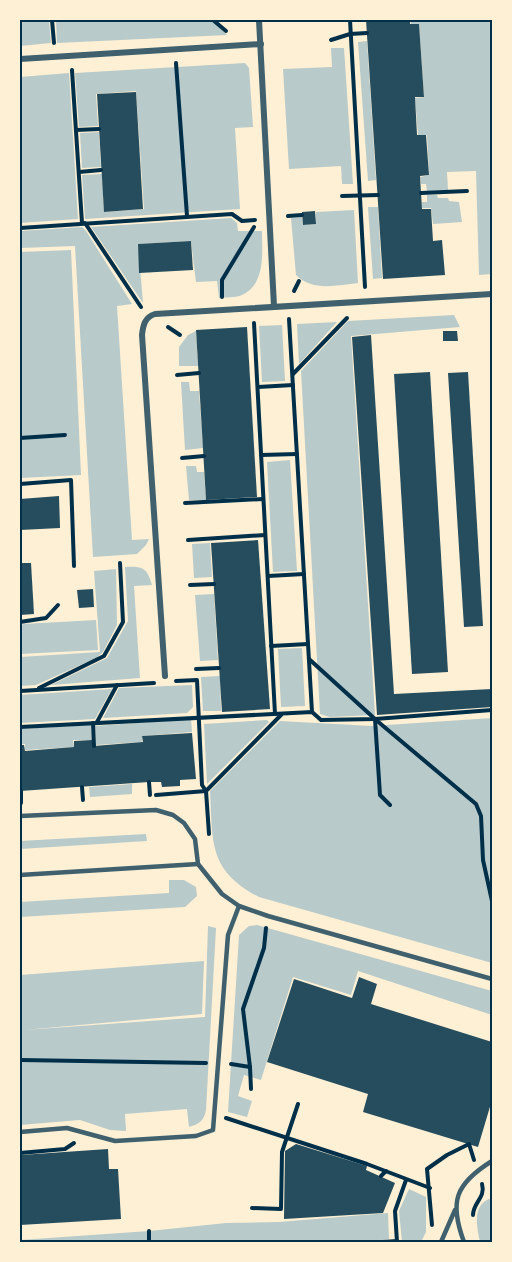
<svg xmlns="http://www.w3.org/2000/svg" width="512" height="1262" font-family="Lato,sans-serif">
  <style>
    .green { fill: #b9caca }
    .building { fill: #264d5e }
    .lines { fill: none; stroke-linecap: round; stroke-linejoin: round }
    .path { stroke: #003049; stroke-width: 4 }
    .service { stroke: #3f606c; stroke-width: 4.5 }
    .minor { stroke: #3f606c; stroke-width: 6 }
    .neatline { fill: none; stroke: #003049; stroke-width: 2 }
  </style>
  <rect width="100%" height="100%" fill="#fdf0d5"/>
  <g class="green">
    <polygon points="20,20 49,20 51,43 20,46"/>
    <polygon points="56,20 211,20 227,35 57,43"/>
    <polygon points="410,20 492,20 492,274 479,275 476,171 447,172 448,190 427,191 426,184 421,184 420,177 429,175 427,135 418,135 415,98 424,97 419,24 411,24"/>
    <polygon points="367,41 376,180 368,181 358,42"/>
    <polygon points="331,48 344,48 353,184 342,184 341,166 289,169 283,69 332,67"/>
    <polygon points="245,63 249,68 253,127 235,128 240,209 85,219 82,175 102,174 104,212 144,209 136,91 96,94 98,126 79,127 75,73"/>
    <polygon points="69,73 78,219 20,223 20,77"/>
    <polygon points="99,132 101,167 82,168 80,133"/>
    <polygon points="427,195 437,195 438,198 448,198 449,201 459,202 462,222 433,224 431,208 422,208 422,202 427,202"/>
    <polygon points="378,207 382,278 373,279 368,207"/>
    <path d="M354 210 358 283C337 285 313 292 296 275L291 218 302 217 303 225 316 224V212Z"/>
    <path d="M231 218 237 223 238 231H262C262 252 266 284 242 295 236 298 226 297 219 298L217 281 196 282 191 241 138 244 143 303 91 227Z"/>
    <polygon points="82,227 86,231 132,304 117,306 132,540 149,539 146,545 137,554 93,557 75,246 20,248 20,231"/>
    <polygon points="71,250 81,475 20,478 20,252"/>
    <polygon points="454,315 460,327 351,336 375,715 330,717 320,714 301,371 348,321"/>
    <polygon points="337,322 299,364 297,324"/>
    <polygon points="282,325 285,381 262,382 259,326"/>
    <polygon points="196,331 198,366 179,366 179,347 188,335"/>
    <polygon points="181,382 189,382 190,391 199,391 203,448 185,450"/>
    <polygon points="290,460 297,571 273,572 267,462"/>
    <polygon points="186,466 196,466 197,472 204,472 206,500 189,500"/>
    <polygon points="210,543 212,577 194,578 192,544"/>
    <path d="M125 567C142 566 147 567 152 585L134 586 140 678 51 685 107 658 128 621Z"/>
    <polygon points="116,569 117,625 103,652 96,658 36,685 20,686 20,657 100,652 94,571"/>
    <polygon points="214,594 218,660 200,661 195,595"/>
    <polygon points="96,620 98,650 20,654 20,628 23,624"/>
    <polygon points="302,648 305,706 281,707 278,649"/>
    <polygon points="220,676 221,711 203,711 201,677"/>
    <polygon points="192,685 193,707 187,713 103,718 119,688"/>
    <polygon points="112,689 95,719 20,723 20,695"/>
    <path d="M492 718V963L259 897C208 870 213 843 210 791L280 721 372 726Z"/>
    <polygon points="191,719 192,732 142,736 142,742 96,745 95,726"/>
    <polygon points="267,720 269,722 207,784 204,724"/>
    <polygon points="91,725 92,740 73,740 74,747 25,750 25,744 20,744 20,729"/>
    <polygon points="132,784 132,794 90,797 89,787"/>
    <polygon points="146,834 147,841 20,849 20,841"/>
    <polygon points="169,880 184,880 196,887 197,896 185,907 20,917 20,902 169,893"/>
    <polygon points="257,925 492,991 492,1015 358,971 351,995 293,977 261,1080 244,1075 238,1096 252,1101 247,1117 228,1112 239,935 249,926"/>
    <path d="M208 926 216 928 206 1110C204 1121 199 1124 189 1127L187 1109 125 1114 126 1131 110 1130 80 1120 20 1125V975L204 961 202 1014 24 1030 205 1017Z"/>
    <polygon points="409,1189 426,1197 426,1232 421,1242 402,1242 399,1211"/>
    <path d="M489 1199H492V1242H480C477 1227 472 1206 489 1199Z"/>
    <polygon points="388,1213 389,1239 373,1242 20,1242 20,1240 149,1231 226,1223 279,1222"/>
  </g>
  <g class="building">
    <polygon points="366,20 410,20 410,24 419,24 424,97 415,97 417,135 426,135 429,175 420,176 422,209 431,209 433,241 442,240 445,275 383,279"/>
    <polygon points="136,92 143,209 104,212 97,94"/>
    <polygon points="315,211 316,224 303,225 302,212"/>
    <polygon points="191,241 193,270 139,273 138,244"/>
    <polygon points="247,327 257,497 206,500 196,330"/>
    <polygon points="443,331 457,331 458,341 443,341"/>
    <polygon points="371,335 394,694 492,689 492,707 377,715 352,337"/>
    <polygon points="430,372 448,672 412,674 394,374"/>
    <polygon points="468,372 483,626 464,627 448,373"/>
    <polygon points="59,496 60,528 20,530 20,499"/>
    <polygon points="258,540 270,709 222,712 211,543"/>
    <polygon points="20,563 31,563 34,614 20,615"/>
    <polygon points="93,589 94,607 79,608 77,590"/>
    <polygon points="192,733 196,779 180,780 180,786 162,787 161,782 149,782 20,791 20,745 24,745 25,751 74,747 74,741 92,740 92,746 94,746 143,742 142,736"/>
    <polygon points="359,977 377,984 371,1004 492,1042 492,1100 478,1147 363,1112 368,1094 267,1062 294,979 352,998"/>
    <polygon points="296,1144 367,1166 366,1170 395,1183 383,1213 284,1219 285,1151"/>
    <polygon points="108,1149 109,1169 118,1169 121,1219 20,1225 21,1155"/>
  </g>
  <g class="lines">
    <g class="path">
      <polyline points="52,20 54,43"/>
      <polyline points="213,20 226,31"/>
      <polyline points="350,20 365,287"/>
      <polyline points="331,40 350,34 367,33"/>
      <polyline points="176,63 187,216"/>
      <polyline points="72,70 82,223"/>
      <polyline points="76,130 99,129"/>
      <polyline points="79,172 101,170"/>
      <polyline points="421,193 467,191"/>
      <polyline points="342,196 378,195"/>
      <polyline points="288,216 302,215"/>
      <polyline points="85,223 141,307"/>
      <polyline points="20,228 232,214 242,221 255,220"/>
      <polyline points="294,291 299,281"/>
      <polyline points="222,297 222,280 254,227"/>
      <polyline points="289,319 312,712"/>
      <polyline points="254,323 275,714"/>
      <polyline points="168,327 180,335"/>
      <polyline points="293,374 347,318"/>
      <polyline points="177,375 199,373"/>
      <polyline points="258,387 293,385"/>
      <polyline points="20,438 65,435"/>
      <polyline points="261,455 297,454"/>
      <polyline points="182,458 204,456"/>
      <polyline points="20,484 71,480 74,566"/>
      <polyline points="185,503 263,499"/>
      <polyline points="188,540 265,535"/>
      <polyline points="268,576 304,574"/>
      <polyline points="190,585 214,584"/>
      <polyline points="20,622 46,618 58,605"/>
      <polyline points="271,646 308,644"/>
      <polyline points="309,659 375,719 380,795 390,805"/>
      <polyline points="196,669 219,668"/>
      <polyline points="176,681 197,680 202,785 206,791 209,834"/>
      <polyline points="39,688 104,656 123,622 120,563"/>
      <polyline points="20,691 154,683"/>
      <polyline points="376,720 476,804 481,816 483,860 492,901"/>
      <polyline points="97,722 117,685"/>
      <polyline points="93,723 94,746"/>
      <polyline points="20,727 312,712 321,720 375,719 492,710"/>
      <polyline points="149,782 150,795"/>
      <polyline points="82,787 83,800"/>
      <polyline points="21,791 21,803"/>
      <polyline points="156,795 206,791 281,715"/>
      <polyline points="20,1060 206,1063"/>
      <polyline points="231,1064 250,1067 251,1089"/>
      <polyline points="250,1067 243,1009 264,948 266,928"/>
      <polyline points="226,1118 367,1164 430,1188"/>
      <polyline points="20,1153 65,1149 74,1143"/>
      <polyline points="381,1176 386,1171"/>
      <polyline points="252,1208 281,1209 282,1152 298,1104"/>
      <path d="M473 1215C473 1202 486 1198 482 1184"/>
      <polyline points="432,1225 427,1169 447,1155 469,1144 474,1160"/>
      <polyline points="149,1231 149,1242"/>
      <polyline points="383,1242 397,1241"/>
      <polyline points="397,1242 395,1211 406,1180"/>
    </g>
    <g class="service">
      <polyline points="20,816 156,810 173,815 184,823 195,839 198,864 222,894 239,906 268,916 492,979"/>
      <polyline points="20,875 198,864"/>
      <polyline points="20,1132 67,1128 115,1141 196,1136 213,1130 228,935 239,906"/>
      <polyline points="441,1242 455,1210"/>
      <path d="M464 1242C449 1202 455 1184 492 1161"/>
    </g>
    <g class="minor">
      <polyline points="259,20 274,306"/>
      <polyline points="20,59 261,44"/>
      <path d="M165 676 142 335C143 325 145 317 155 314L492 294"/>
    </g>
  </g>
  <rect width="512" height="1262" fill="none" stroke="#fdf0d5" stroke-width="42"/>
  <rect x="21" y="21" width="470" height="1220" class="neatline"/>
</svg>
